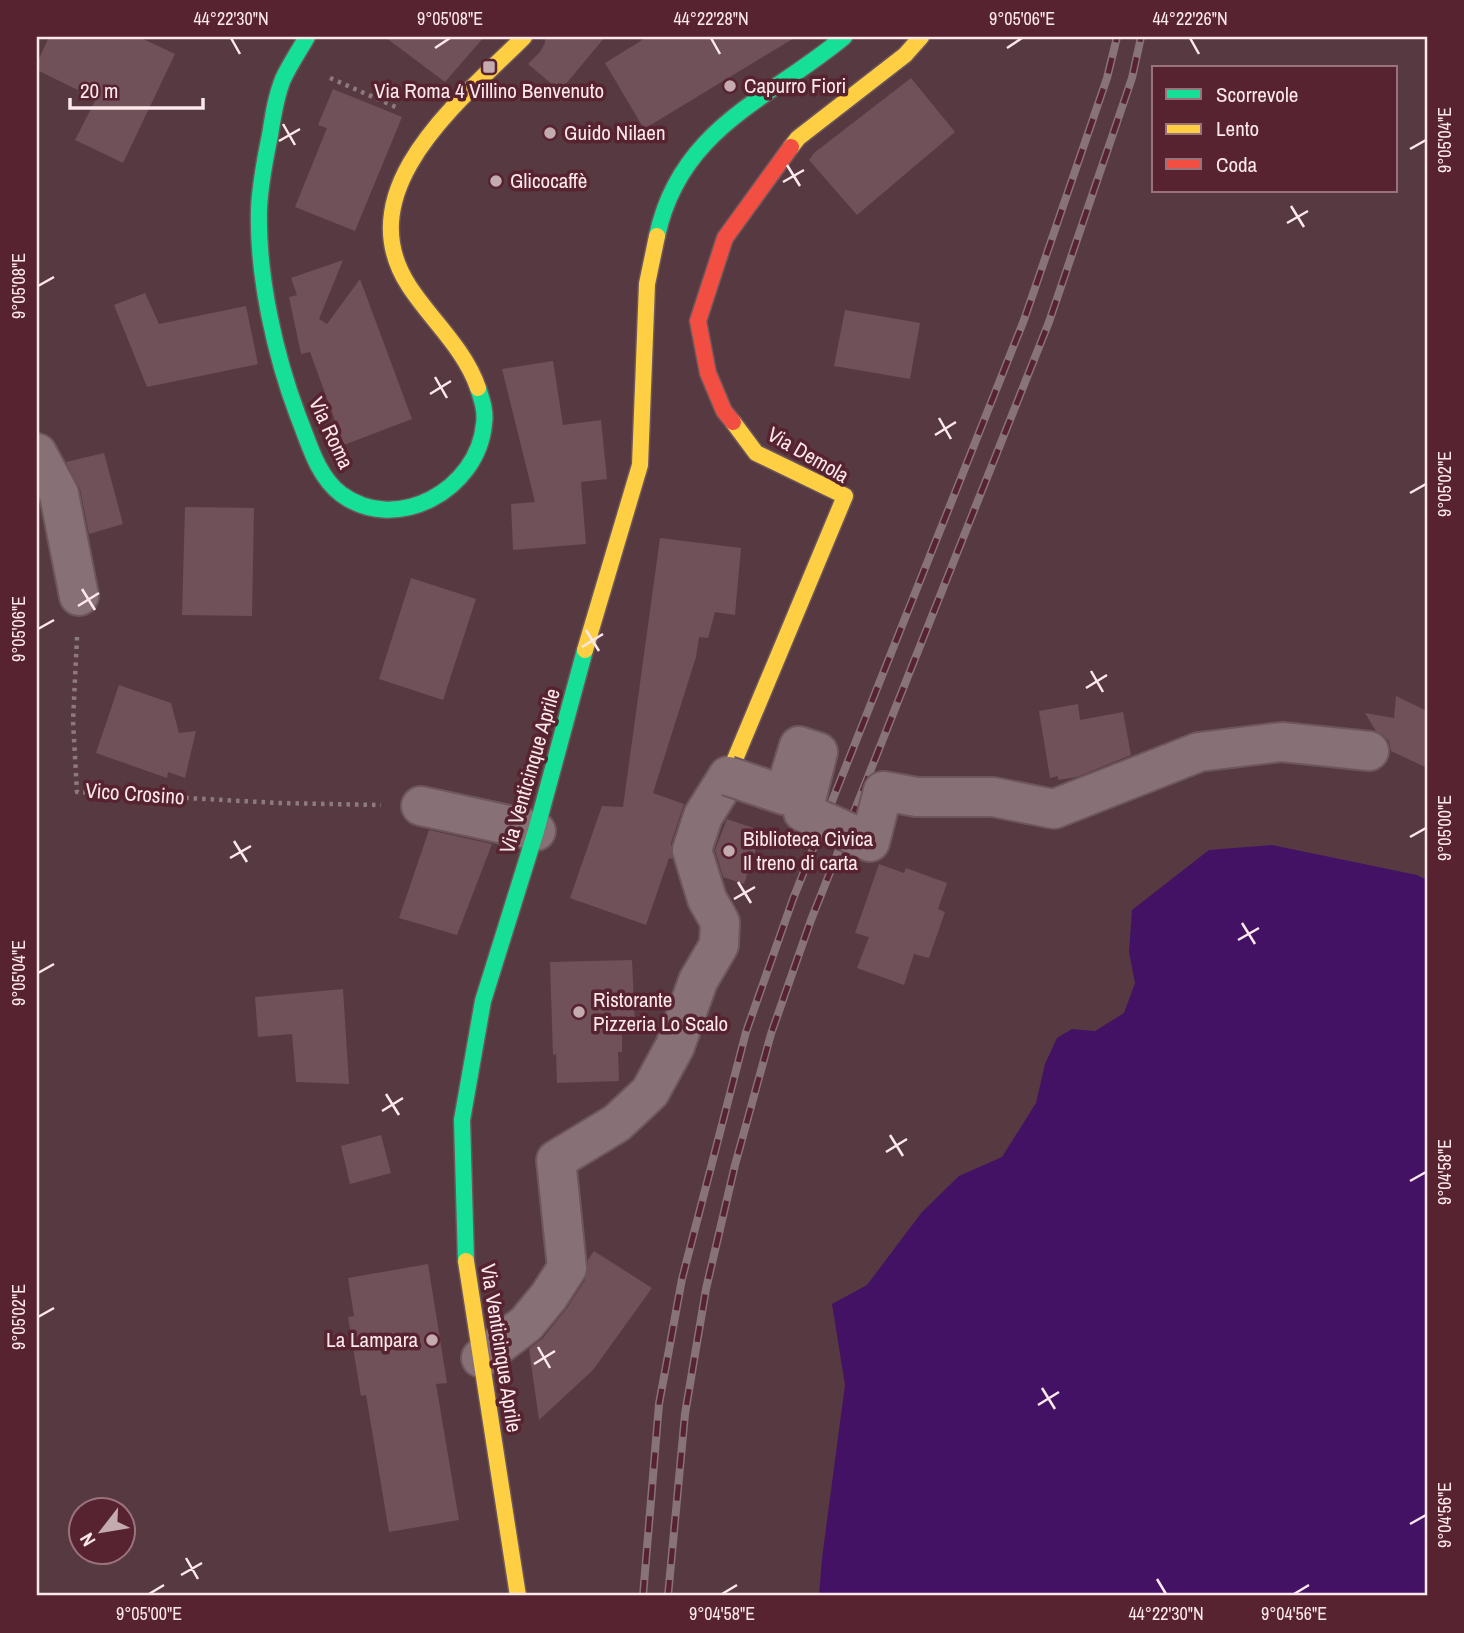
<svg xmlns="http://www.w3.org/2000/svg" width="1464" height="1633" font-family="'Archivo Narrow',sans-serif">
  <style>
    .water { fill: #441264 }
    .building { fill: #705059 }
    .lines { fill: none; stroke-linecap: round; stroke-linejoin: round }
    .street-casing { stroke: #6d575c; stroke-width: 42 }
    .fast-casing { stroke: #6d575c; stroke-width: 19 }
    .slow-casing { stroke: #6d575c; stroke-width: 19 }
    .jam-casing { stroke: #6d575c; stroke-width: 19 }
    .path { stroke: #8d7a7d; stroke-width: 4.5; stroke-dasharray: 3.5 5; stroke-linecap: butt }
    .street { stroke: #877076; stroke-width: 38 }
    .fast { stroke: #16e098; stroke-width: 16 }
    .slow { stroke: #ffcf43; stroke-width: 16 }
    .jam { stroke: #f24e42; stroke-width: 16 }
    .rail-casing { stroke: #887378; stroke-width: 8 }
    .rail { stroke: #572331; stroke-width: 5; stroke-dasharray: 16; stroke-linecap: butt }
    .street-bridge-casing { stroke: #6d575c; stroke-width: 42; stroke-linecap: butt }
    .street-bridge { stroke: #877076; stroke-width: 38 }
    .ticks { fill: none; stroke: #fde8ec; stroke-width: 2.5 }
    .poi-dot { fill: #c3abb0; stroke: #572331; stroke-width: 2.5 }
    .labels { text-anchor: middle; stroke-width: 7; stroke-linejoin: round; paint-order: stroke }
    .poi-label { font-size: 21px; fill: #fde8ec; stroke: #572331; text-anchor: start }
    .street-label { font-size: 21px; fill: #fde8ec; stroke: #572331 }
    .neatline { fill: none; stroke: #fde8ec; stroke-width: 2.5 }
    .ticks-label { font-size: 18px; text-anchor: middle; fill: #fde8ec }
  </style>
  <rect width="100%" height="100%" fill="#573a41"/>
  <polygon class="water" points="1272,845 1417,875 1427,880 1427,1596 819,1596 822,1558 845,1385 832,1304 867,1285 922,1212 959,1176 1002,1157 1036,1103 1045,1064 1057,1038 1072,1029 1095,1031 1124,1013 1135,983 1129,952 1132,910 1209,850"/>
  <g class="building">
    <polygon points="49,37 139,37 175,54 123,163 75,140 96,99 37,70 37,63"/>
    <polygon points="385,37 484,37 445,82"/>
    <polygon points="545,37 605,37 560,91 528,64 540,52 545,43"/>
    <polygon points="647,37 796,37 644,129 605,63"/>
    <polygon points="911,78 955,132 857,215 809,160 814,153"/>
    <polygon points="333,89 402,117 355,231 295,207 327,128 318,125"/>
    <polygon points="343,260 319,319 327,324 360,279 412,419 344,445 310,352 301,354 289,297 297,295 291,278"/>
    <polygon points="145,293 159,324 246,306 258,364 147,387 114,305"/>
    <polygon points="845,310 920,323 910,379 834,366"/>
    <polygon points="553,361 563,425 601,420 607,479 581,482 586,544 513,550 511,504 535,502 502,369"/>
    <polygon points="104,453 123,524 89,534 80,489 66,462"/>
    <polygon points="185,507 254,508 252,616 182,615"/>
    <polygon points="660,538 741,548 735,615 715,612 708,638 699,637 696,657 653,793 684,804 671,843 672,859 669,858 646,925 570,898 602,806 623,807"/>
    <polygon points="411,578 476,599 443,700 379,679"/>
    <polygon points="119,685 171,703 179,733 196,731 185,778 168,772 167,778 96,753"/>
    <polygon points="1396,696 1427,711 1427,768 1391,751 1389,741 1382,734 1376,731 1365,713 1394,718"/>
    <polygon points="1078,704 1080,720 1123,712 1131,755 1077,777 1058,780 1058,776 1050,778 1039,711"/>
    <polygon points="727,819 762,831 744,884 723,877 715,850"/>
    <polygon points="429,830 492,844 457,935 399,918"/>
    <polygon points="879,864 904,873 906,868 947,883 938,909 945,912 929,958 914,954 904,985 857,968 869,937 855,933"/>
    <polygon points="632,960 635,1026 622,1027 622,1052 618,1052 619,1081 557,1083 556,1054 553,1055 550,962"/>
    <polygon points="343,989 349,1084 296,1082 292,1034 258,1037 255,997"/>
    <polygon points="381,1135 391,1173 350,1184 341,1146"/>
    <polygon points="594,1251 652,1288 593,1370 539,1420 529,1349 543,1338 567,1308 585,1280 588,1260"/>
    <polygon points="428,1264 447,1383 436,1384 459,1520 389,1532 366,1395 361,1396 348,1317 354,1316 348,1278"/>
  </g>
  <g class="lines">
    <g class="street-casing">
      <g id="street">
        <polyline points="37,453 59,494 79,596"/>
        <polyline points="917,797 993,797 1054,809 1199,752 1282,742 1369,751"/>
        <polyline points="421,806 536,831"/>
        <polyline points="481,1358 526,1324 549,1296 567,1268 556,1160 617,1123 650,1092 675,1046 698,981 719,945 720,922 707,899 692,850 703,816 728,776"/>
      </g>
    </g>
    <g class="fast-casing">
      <g id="fast">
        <path d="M307 37C299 51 290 64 283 79 276 96 273 116 270 135 265 159 260 184 259 209 257 275 275 355 298 416 309 443 317 476 341 494 396 535 478 490 484 424 486 411 482 400 478 388"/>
        <path d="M657 236C680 128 768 100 844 37"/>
        <polyline points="466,1261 462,1120 483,1001 536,831 585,650"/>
      </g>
    </g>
    <g class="slow-casing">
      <g id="slow">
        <polyline points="791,147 798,138 905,55 921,37"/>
        <path d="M478 388C465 349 431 320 409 286 346 189 462 99 524 37"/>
        <polyline points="585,650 640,465 647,284 657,236"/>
        <polyline points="728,776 845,496 756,453 733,422"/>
        <polyline points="466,1261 518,1596"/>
      </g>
    </g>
    <g class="jam-casing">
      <polyline id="jam" points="733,422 724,411 708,373 698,321 725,238 791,147"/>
    </g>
    <g class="path">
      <polyline points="330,78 398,108"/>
      <polyline points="77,637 73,721 77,792 278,803 381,805"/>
    </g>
    <use href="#street" class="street"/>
    <use href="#fast" class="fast"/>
    <use href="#slow" class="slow"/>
    <use href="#jam" class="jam"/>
    <g class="rail-casing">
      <g id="rail">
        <polyline points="643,1596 659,1404 682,1279 746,1032 793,899 1024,320 1107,78 1117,37"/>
        <polyline points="668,1596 685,1414 706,1289 735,1165 771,1034 811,920 1049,322 1132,78 1141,37"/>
      </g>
    </g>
    <use href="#rail" class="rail"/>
    <g class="street-bridge-casing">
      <polyline id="street-bridge" points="728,776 784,795 799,746 818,752 803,812 870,842 883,791 917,797"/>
    </g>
    <use href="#street-bridge" class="street-bridge"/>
  </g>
  <path class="ticks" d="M231 38 240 54M711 38 720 54M1190 38 1199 54M435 48 450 38M1007 48 1022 38M283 124 295 145M279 141 300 129M1410 149 1426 140M787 165 800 186M783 182 804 170M1291 206 1304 227M1287 223 1308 211M38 286 54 277M435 377 447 398M430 394 451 381M939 418 951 439M935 435 956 422M1410 493 1426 484M82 589 95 610M78 606 99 593M38 629 54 620M586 630 599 651M582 647 603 634M1091 671 1103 692M1086 688 1107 675M1410 837 1426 828M234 841 247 862M230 858 251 846M738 882 751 903M734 899 755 887M1242 923 1255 944M1238 940 1259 928M38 973 54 964M386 1094 399 1115M382 1111 403 1098M890 1135 903 1156M886 1152 907 1139M1410 1181 1426 1172M38 1317 54 1308M538 1347 550 1368M534 1364 555 1351M1042 1388 1055 1409M1038 1405 1059 1392M1410 1524 1426 1515M186 1558 198 1579M181 1575 202 1563M1157 1579 1166 1594M149 1594 164 1585M722 1594 737 1585M1294 1594 1309 1585"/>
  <g class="poi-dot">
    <rect x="482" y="60" width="14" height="14" rx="3.5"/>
    <circle cx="730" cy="86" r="7"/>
    <circle cx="550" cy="133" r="7"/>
    <circle cx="496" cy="181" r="7"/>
    <circle cx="729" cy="851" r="7"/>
    <circle cx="579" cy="1012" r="7"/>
    <circle cx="432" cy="1340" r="7"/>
  </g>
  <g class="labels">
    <g class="poi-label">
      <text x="744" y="93">Capurro Fiori</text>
      <text x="489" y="98" text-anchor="middle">Via Roma 4 Villino Benvenuto</text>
      <text x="564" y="140">Guido Nilaen</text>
      <text x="510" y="188">Glicocaffè</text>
      <text x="743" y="846">Biblioteca Civica<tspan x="743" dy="24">Il treno di carta</tspan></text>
      <text x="593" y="1007">Ristorante<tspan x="593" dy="24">Pizzeria Lo Scalo</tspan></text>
      <text x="418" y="1347" text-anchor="end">La Lampara</text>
    </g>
    <g class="street-label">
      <text transform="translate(331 433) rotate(65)" y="7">Via Roma</text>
      <text transform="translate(808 455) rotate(30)" y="7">Via Demola</text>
      <text transform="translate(530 771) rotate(-74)" y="7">Via Venticinque Aprile</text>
      <text transform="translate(135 794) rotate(4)" y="7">Vico Crosino</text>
      <text transform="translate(501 1348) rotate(81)" y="7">Via Venticinque Aprile</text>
    </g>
  </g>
  <rect width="1464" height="1633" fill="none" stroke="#572331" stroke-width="77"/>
  <rect x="1152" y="66" width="245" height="126" fill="#572331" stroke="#99727c" stroke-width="2"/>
  <rect x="1166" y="89" width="35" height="10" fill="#16e098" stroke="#99727c" stroke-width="2"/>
  <text x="1216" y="102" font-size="21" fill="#fde8ec">Scorrevole</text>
  <rect x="1166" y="124" width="35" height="10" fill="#ffcf43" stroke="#99727c" stroke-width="2"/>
  <text x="1216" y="136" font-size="21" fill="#fde8ec">Lento</text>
  <rect x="1166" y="159" width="35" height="10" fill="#f24e42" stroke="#99727c" stroke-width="2"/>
  <text x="1216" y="172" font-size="21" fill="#fde8ec">Coda</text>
  <g transform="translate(102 1531) rotate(239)"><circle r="33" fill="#572331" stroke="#99727c" stroke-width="2"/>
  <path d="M0-5L12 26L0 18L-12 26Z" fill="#c3abb0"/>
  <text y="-10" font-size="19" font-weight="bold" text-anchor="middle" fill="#fde8ec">N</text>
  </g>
  <path d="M70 98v10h133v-10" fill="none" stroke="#fde8ec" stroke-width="3.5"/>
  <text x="80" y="98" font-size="21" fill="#fde8ec" stroke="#572331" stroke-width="5" paint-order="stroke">20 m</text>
  <rect x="38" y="38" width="1388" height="1556" class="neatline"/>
  <g class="ticks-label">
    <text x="231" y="25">44°22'30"N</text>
    <text x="450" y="25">9°05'08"E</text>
    <text x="711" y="25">44°22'28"N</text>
    <text x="1022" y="25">9°05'06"E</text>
    <text x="1190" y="25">44°22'26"N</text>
    <text transform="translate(1445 140) rotate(-90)" y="6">9°05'04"E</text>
    <text transform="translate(19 286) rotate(-90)" y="6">9°05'08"E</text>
    <text transform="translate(1445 484) rotate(-90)" y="6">9°05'02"E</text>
    <text transform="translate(19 629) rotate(-90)" y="6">9°05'06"E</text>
    <text transform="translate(1445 828) rotate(-90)" y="6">9°05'00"E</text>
    <text transform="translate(19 973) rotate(-90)" y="6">9°05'04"E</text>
    <text transform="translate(1445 1172) rotate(-90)" y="6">9°04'58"E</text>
    <text transform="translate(19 1317) rotate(-90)" y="6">9°05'02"E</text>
    <text transform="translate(1445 1515) rotate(-90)" y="6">9°04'56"E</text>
    <text x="149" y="1620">9°05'00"E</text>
    <text x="722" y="1620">9°04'58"E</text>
    <text x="1166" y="1620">44°22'30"N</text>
    <text x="1294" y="1620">9°04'56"E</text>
  </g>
</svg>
